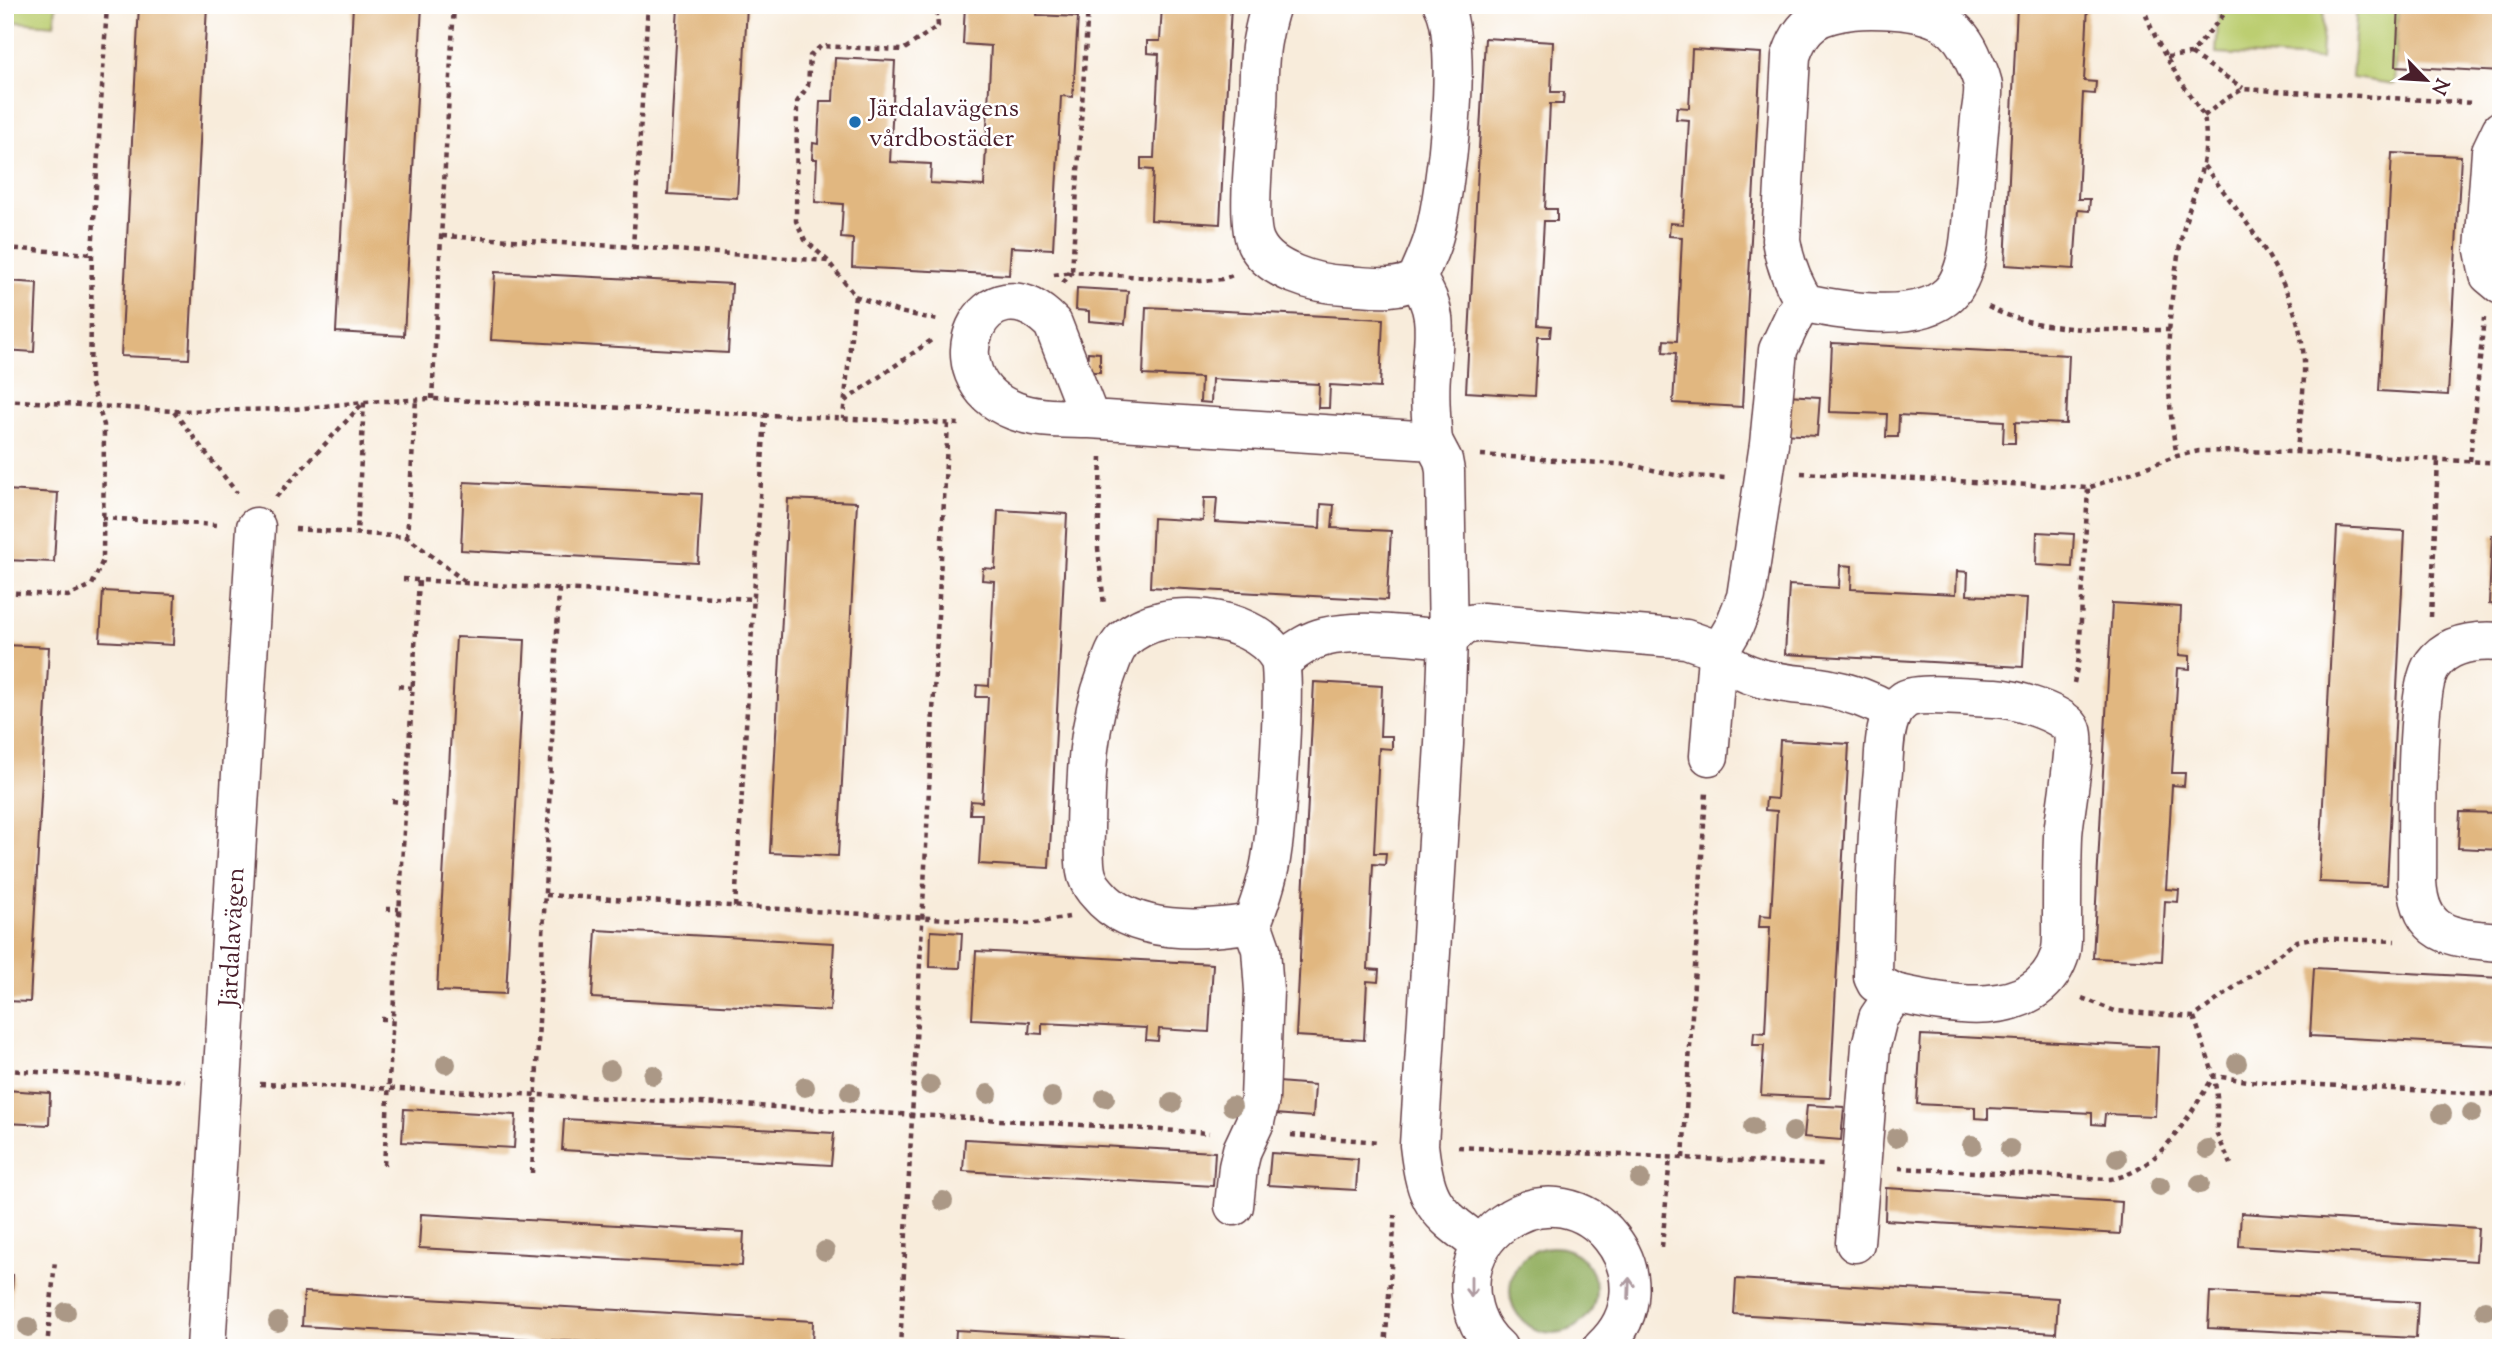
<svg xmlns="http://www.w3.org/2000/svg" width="2506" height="1353" font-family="'Sorts Mill Goudy',serif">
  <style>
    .green { fill: #bcce71; stroke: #83764e; stroke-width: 2 }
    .forest { fill: #95b163; stroke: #706847; stroke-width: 2 }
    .building { fill: #e1b780 }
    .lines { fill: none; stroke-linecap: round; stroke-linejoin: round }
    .minor-casing { stroke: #643e45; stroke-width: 41 }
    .path { stroke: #643e45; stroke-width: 4.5; stroke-dasharray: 5 5; stroke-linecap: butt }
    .minor { stroke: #fff; stroke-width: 38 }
    .tree { fill: #ab9886 }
    .oneway { stroke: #ae9aa0 }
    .poi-dot { fill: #1f6fb2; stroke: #fff; stroke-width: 2.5 }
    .labels { text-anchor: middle; stroke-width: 5; stroke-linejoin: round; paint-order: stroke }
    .poi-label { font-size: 26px; fill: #4a1f2b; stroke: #fff; text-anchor: start }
    .street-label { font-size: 26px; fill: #4a1f2b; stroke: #fff }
  </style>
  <rect width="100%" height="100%" fill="#fff"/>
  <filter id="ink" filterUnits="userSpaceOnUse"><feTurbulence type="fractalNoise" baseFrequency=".0143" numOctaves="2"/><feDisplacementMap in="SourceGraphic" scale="14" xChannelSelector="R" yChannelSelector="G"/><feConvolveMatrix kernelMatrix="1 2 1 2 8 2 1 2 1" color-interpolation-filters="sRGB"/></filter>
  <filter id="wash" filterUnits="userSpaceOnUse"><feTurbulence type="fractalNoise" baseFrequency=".00686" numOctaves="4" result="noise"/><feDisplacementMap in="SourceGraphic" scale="28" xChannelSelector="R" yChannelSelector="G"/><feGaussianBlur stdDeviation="1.57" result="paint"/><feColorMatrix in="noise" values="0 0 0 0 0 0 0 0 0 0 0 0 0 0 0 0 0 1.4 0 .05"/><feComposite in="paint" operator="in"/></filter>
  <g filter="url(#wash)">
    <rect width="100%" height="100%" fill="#f8ecdb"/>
    <g class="green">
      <polygon points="5,5 56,5 54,25 5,21"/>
      <polygon points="2219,5 2324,5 2321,59 2216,54"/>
      <polygon points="2357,5 2399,5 2394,84 2352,78"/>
    </g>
    <circle class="forest" cx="1553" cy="1290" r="43"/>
    <g id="blocks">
      <g class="building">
        <polygon points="139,5 207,5 189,359 121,356"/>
        <polygon points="353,5 422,5 404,336 336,332"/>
        <polygon points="678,5 747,5 737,198 668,194"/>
        <polygon points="965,5 1038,5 1037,15 1078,17 1073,97 1061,96 1053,249 1011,247 1009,275 852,267 853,239 841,238 843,204 815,202 817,159 812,159 813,143 818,144 820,101 833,101 835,58 895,61 890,162 931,164 930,183 984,186 991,46 963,44"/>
        <polygon points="1162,5 1231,5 1220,224 1151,220 1153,170 1141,169 1141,158 1154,158 1159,54 1147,53 1147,41 1160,41"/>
        <polygon points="2017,5 2088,5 2084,81 2096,82 2095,94 2083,93 2078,199 2090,199 2089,211 2078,210 2074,269 2005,265"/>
        <polygon points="2399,5 2501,5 2501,72 2396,66"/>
        <polygon points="1485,38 1553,42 1551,92 1564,92 1563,104 1550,104 1545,209 1557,209 1557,221 1544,221 1538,325 1551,326 1550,337 1538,337 1535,396 1466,392"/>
        <polygon points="1692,49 1761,53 1742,407 1673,403 1676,353 1663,352 1664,340 1677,341 1682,237 1669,236 1670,223 1683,224 1689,120 1676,119 1677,107 1689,108"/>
        <polygon points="2392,153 2461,156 2448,395 2379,391"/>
        <polygon points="495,272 732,284 728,353 491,340"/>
        <polygon points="5,281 37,283 34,352 5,350"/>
        <polygon points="1077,288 1128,291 1125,324 1089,321 1089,311 1076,310"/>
        <polygon points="1146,307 1383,319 1380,388 1330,385 1329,408 1318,408 1319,384 1212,379 1211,403 1200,402 1201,378 1143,375"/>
        <polygon points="1832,343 2069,355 2066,424 2015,422 2015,443 2003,443 2004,421 1899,415 1898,437 1886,437 1887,414 1829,412"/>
        <polygon points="1088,352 1100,353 1100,372 1087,372"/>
        <polygon points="1786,395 1820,397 1817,436 1783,434"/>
        <polygon points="464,482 702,494 698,563 461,550"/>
        <polygon points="5,490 58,493 54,562 5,560"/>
        <polygon points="1204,498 1217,498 1215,522 1320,528 1321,504 1334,505 1332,528 1391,531 1387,600 1150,587 1153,518 1203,521"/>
        <polygon points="788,499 857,502 838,856 770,853"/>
        <polygon points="998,510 1067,514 1049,868 979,864 982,814 970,814 971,801 982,802 988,697 976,697 977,685 989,686 994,581 982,580 983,568 995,569"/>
        <polygon points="2337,527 2405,531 2387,885 2319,882"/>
        <polygon points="2037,532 2074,534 2072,567 2036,565"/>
        <polygon points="2492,535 2501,536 2501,605 2489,604"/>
        <polygon points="1840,565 1852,566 1851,589 1956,594 1957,571 1968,572 1967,595 2027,598 2023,667 1785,654 1789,585 1839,588"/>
        <polygon points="103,591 175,595 173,645 100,641"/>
        <polygon points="2112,603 2181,607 2179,655 2190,656 2190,669 2178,668 2172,773 2185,773 2184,786 2172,785 2166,889 2179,890 2178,902 2165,901 2162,961 2093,958"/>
        <polygon points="456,637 525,640 506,994 437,991"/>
        <polygon points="5,645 49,647 30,1002 5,1001"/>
        <polygon points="1314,682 1382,686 1380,736 1392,736 1392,749 1379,748 1374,853 1386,853 1385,865 1373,864 1368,969 1379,970 1378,982 1367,981 1364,1040 1296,1036"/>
        <polygon points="1780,740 1849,744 1830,1098 1761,1095 1764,1045 1753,1045 1754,1032 1765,1033 1770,927 1759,927 1760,915 1771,916 1777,811 1765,810 1766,798 1777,799"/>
        <polygon points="2460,812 2501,813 2501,850 2458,848"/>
        <polygon points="596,930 834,943 830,1011 592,998"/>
        <polygon points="931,931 962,933 960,968 930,967"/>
        <polygon points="976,951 1213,964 1209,1032 1159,1029 1158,1041 1146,1040 1147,1028 1042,1023 1042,1034 1029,1033 1030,1022 972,1019"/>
        <polygon points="2314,968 2501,978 2501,1046 2310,1036"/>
        <polygon points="1921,1035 2158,1047 2155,1116 2105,1114 2104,1125 2092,1124 2092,1113 1988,1108 1988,1119 1975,1118 1975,1107 1917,1104"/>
        <polygon points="1278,1082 1315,1085 1313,1117 1275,1114"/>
        <polygon points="5,1090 50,1093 49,1125 5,1123"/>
        <polygon points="1807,1105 1844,1107 1841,1140 1804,1137"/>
        <polygon points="404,1109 516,1115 514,1148 402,1142"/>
        <polygon points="564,1119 834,1133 831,1165 562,1150"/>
        <polygon points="965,1139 1215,1152 1213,1186 963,1171"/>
        <polygon points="1271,1153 1358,1159 1356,1190 1268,1185"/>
        <polygon points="1886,1188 2122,1202 2120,1234 1885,1220"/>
        <polygon points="2241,1213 2478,1228 2476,1261 2239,1246"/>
        <polygon points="421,1214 744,1232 742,1266 419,1248"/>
        <polygon points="5,1274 13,1275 11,1308 5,1308"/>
        <polygon points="1736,1279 2058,1298 2056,1333 1734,1314"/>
        <polygon points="304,1292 813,1321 812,1348 691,1348 302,1326"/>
        <polygon points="2210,1292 2418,1302 2416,1338 2208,1328"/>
        <polygon points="956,1330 1259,1346 1259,1348 955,1348"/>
      </g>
    </g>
  </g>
  <g filter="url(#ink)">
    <use href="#blocks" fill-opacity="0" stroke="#643e45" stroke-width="2"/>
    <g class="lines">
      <g class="minor-casing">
        <g id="minor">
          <path d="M1271 5C1267 17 1264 30 1262 41 1258 62 1259 84 1258 105 1256 134 1245 221 1256 243 1269 271 1316 284 1344 285 1369 286 1395 292 1417 279 1422 266 1429 253 1433 239 1446 196 1464 43 1443 5"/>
          <polyline points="2501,130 2491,151 2484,250 2489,275 2501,285"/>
          <path d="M1417 279C1441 313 1433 337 1431 375 1429 397 1431 419 1433 441"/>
          <path d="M1805 303C1792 283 1785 264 1781 240L1791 56C1802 22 1819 14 1853 10 1868 8 1882 9 1896 10 1934 13 1959 23 1974 61 1978 69 1982 77 1983 86 1984 97 1981 108 1980 118 1978 141 1976 164 1974 187 1971 217 1972 272 1949 294 1918 324 1843 311 1805 303L1795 314 1778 350 1769 444 1746 597 1734 627 1717 656C1753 684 1784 682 1826 688 1849 692 1871 700 1892 712"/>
          <path d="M1090 419C1065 418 1039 420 1015 411 926 377 985 253 1053 324L1090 419 1433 441 1443 460 1445 471 1448 639C1408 636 1363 628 1324 637 1307 641 1294 652 1281 661"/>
          <path d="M2501 642C2476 640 2448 643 2433 664 2413 689 2418 842 2417 881 2420 938 2454 938 2501 942"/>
          <path d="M1234 1206 1238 1167 1242 1150 1255 1122 1260 1099 1264 991 1261 949 1252 923C1205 931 1132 936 1098 894 1094 890 1089 882 1087 876 1083 862 1085 843 1085 829 1086 774 1087 725 1107 673 1111 662 1115 648 1123 640 1147 619 1176 616 1207 619 1233 622 1265 634 1279 658 1287 671 1276 828 1272 852 1269 877 1261 900 1252 923"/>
          <path d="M1855 1243 1871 1046 1878 1018 1895 993C1947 1005 2035 1023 2059 957 2063 947 2062 932 2062 920 2062 892 2062 864 2063 836 2064 814 2078 746 2072 730 2065 713 2013 699 1996 698 1978 698 1920 691 1906 699 1902 701 1894 709 1892 714 1884 730 1884 753 1883 771 1876 840 1874 909 1873 977L1876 983 1895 993"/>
          <path d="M1481 1245C1435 1211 1426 1205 1419 1145L1444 744 1448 639 1464 625 1482 622 1686 639 1706 646 1717 656 1709 756"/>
          <polyline points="206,1348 256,527"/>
          <path d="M1498 1348C1477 1330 1468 1302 1471 1276 1474 1254 1485 1236 1503 1223 1584 1164 1677 1279 1602 1348"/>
        </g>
      </g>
      <g class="path">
        <path d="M2143 5C2155 46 2181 81 2204 116 2212 164 2191 192 2182 236 2167 306 2163 385 2177 456"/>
        <polyline points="2191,54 2243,88"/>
        <polyline points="2167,57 2191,54 2225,13"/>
        <polyline points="2204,116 2224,100 2243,89 2474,103"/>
        <path d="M2204 166C2247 222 2300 287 2304 361 2305 390 2299 423 2297 452"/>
        <polyline points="442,236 633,247 648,5"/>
        <polyline points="633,247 828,261 855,296 843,418"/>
        <polyline points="5,248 92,254"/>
        <polyline points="828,261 805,240 796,221 797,102 808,86 810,56 821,46 903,50 938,26 936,5"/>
        <polyline points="1054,275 1072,272 1088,5"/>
        <polyline points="1063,283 1072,272 1201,281 1222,279 1233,275"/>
        <polyline points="855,296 899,312 938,320"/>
        <path d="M1988 307C2043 334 2110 330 2170 330"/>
        <polyline points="432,399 454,5"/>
        <polyline points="5,400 173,411 294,409 364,402 432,399 961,424"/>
        <polyline points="845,401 933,339"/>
        <polyline points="174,412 237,493"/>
        <polyline points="1481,455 1630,465 1676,475 1726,478"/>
        <polyline points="1101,457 1098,548 1104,605"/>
        <polyline points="2470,461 2484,318"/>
        <polyline points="1801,473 2088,488 2177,456 2199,451 2297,452 2501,463"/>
        <polyline points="276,497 364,402 357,533"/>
        <polyline points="102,518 217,525"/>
        <polyline points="295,529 407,537 467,583"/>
        <polyline points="407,537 416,399"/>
        <polyline points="403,579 559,589"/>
        <polyline points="5,592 68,596 92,585 103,560 104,425 90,382 92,254 107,5"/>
        <polyline points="2431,617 2438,460"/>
        <polyline points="2074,683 2079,658 2088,488"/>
        <polyline points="398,686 412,688"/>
        <polyline points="392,801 405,802"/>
        <polyline points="546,895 1030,924 1069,917"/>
        <polyline points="735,907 765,415"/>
        <polyline points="386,909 399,909"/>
        <polyline points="2082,998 2115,1011 2194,1017 2297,941 2312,938 2395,941"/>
        <polyline points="2194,1017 2214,1076 2217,1096 2217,1135 2231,1164"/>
        <polyline points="381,1019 392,1019"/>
        <polyline points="5,1070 185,1081"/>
        <path d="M260 1084C576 1094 893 1113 1209 1133"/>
        <polyline points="1291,1135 1380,1142"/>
        <polyline points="1458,1147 1824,1165"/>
        <polyline points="1683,1158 1706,792"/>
        <polyline points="384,1165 419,580"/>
        <path d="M1899 1168 2110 1179C2160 1172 2189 1115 2214 1076L2248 1081 2501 1095"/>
        <polyline points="532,1173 559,589 755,599"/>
        <polyline points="1662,1247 1670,1157"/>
        <polyline points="47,1348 55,1260"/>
        <polyline points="900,1348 948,423"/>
        <polyline points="1385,1348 1395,1215"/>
      </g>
      <use href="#minor" class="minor"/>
    </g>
    <g class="tree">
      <circle cx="2237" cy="1063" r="10"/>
      <circle cx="446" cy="1064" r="10"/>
      <circle cx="610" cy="1070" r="10"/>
      <circle cx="653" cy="1075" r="10"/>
      <circle cx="930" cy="1085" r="10"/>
      <circle cx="805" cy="1087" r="10"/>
      <circle cx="850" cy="1092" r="10"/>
      <circle cx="988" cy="1094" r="10"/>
      <circle cx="1052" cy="1097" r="10"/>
      <circle cx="1105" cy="1098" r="10"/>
      <circle cx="1172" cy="1103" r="10"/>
      <circle cx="1232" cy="1106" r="10"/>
      <circle cx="2472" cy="1113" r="10"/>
      <circle cx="2442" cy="1114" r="10"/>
      <circle cx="1753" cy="1127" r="10"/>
      <circle cx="1793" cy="1132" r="10"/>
      <circle cx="1896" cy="1138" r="10"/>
      <circle cx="1972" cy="1145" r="10"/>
      <circle cx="2010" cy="1149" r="10"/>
      <circle cx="2207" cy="1149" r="10"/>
      <circle cx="2117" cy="1158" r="10"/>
      <circle cx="1640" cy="1179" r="10"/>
      <circle cx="2200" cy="1184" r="10"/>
      <circle cx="2160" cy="1186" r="10"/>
      <circle cx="943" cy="1201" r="10"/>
      <circle cx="825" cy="1251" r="10"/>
      <circle cx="2485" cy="1310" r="10"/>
      <circle cx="66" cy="1312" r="10"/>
      <circle cx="278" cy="1322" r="10"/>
      <circle cx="28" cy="1327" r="10"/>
    </g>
    <defs><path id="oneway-shaft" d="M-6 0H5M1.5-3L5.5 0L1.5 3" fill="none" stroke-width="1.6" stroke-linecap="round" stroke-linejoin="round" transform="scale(1.75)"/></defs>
    <g class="oneway">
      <use href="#oneway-shaft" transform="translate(1471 1287) rotate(90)"/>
      <use href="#oneway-shaft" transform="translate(1629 1288) rotate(-88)"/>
    </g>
  </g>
  <circle class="poi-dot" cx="855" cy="122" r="7"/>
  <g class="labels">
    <g class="poi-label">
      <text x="869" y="116">Järdalavägens<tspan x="869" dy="30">vårdbostäder</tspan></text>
    </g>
    <g class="street-label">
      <text transform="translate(231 937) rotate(-87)" y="9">Järdalavägen</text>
    </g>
  </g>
  <rect width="2506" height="1353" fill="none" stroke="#fff" stroke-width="28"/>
  <g transform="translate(2426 80) rotate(115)" stroke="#ffffff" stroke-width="5" paint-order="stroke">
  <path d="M0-5L12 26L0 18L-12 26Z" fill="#4a1f2b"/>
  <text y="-10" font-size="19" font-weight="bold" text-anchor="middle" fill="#4a1f2b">N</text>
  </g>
</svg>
